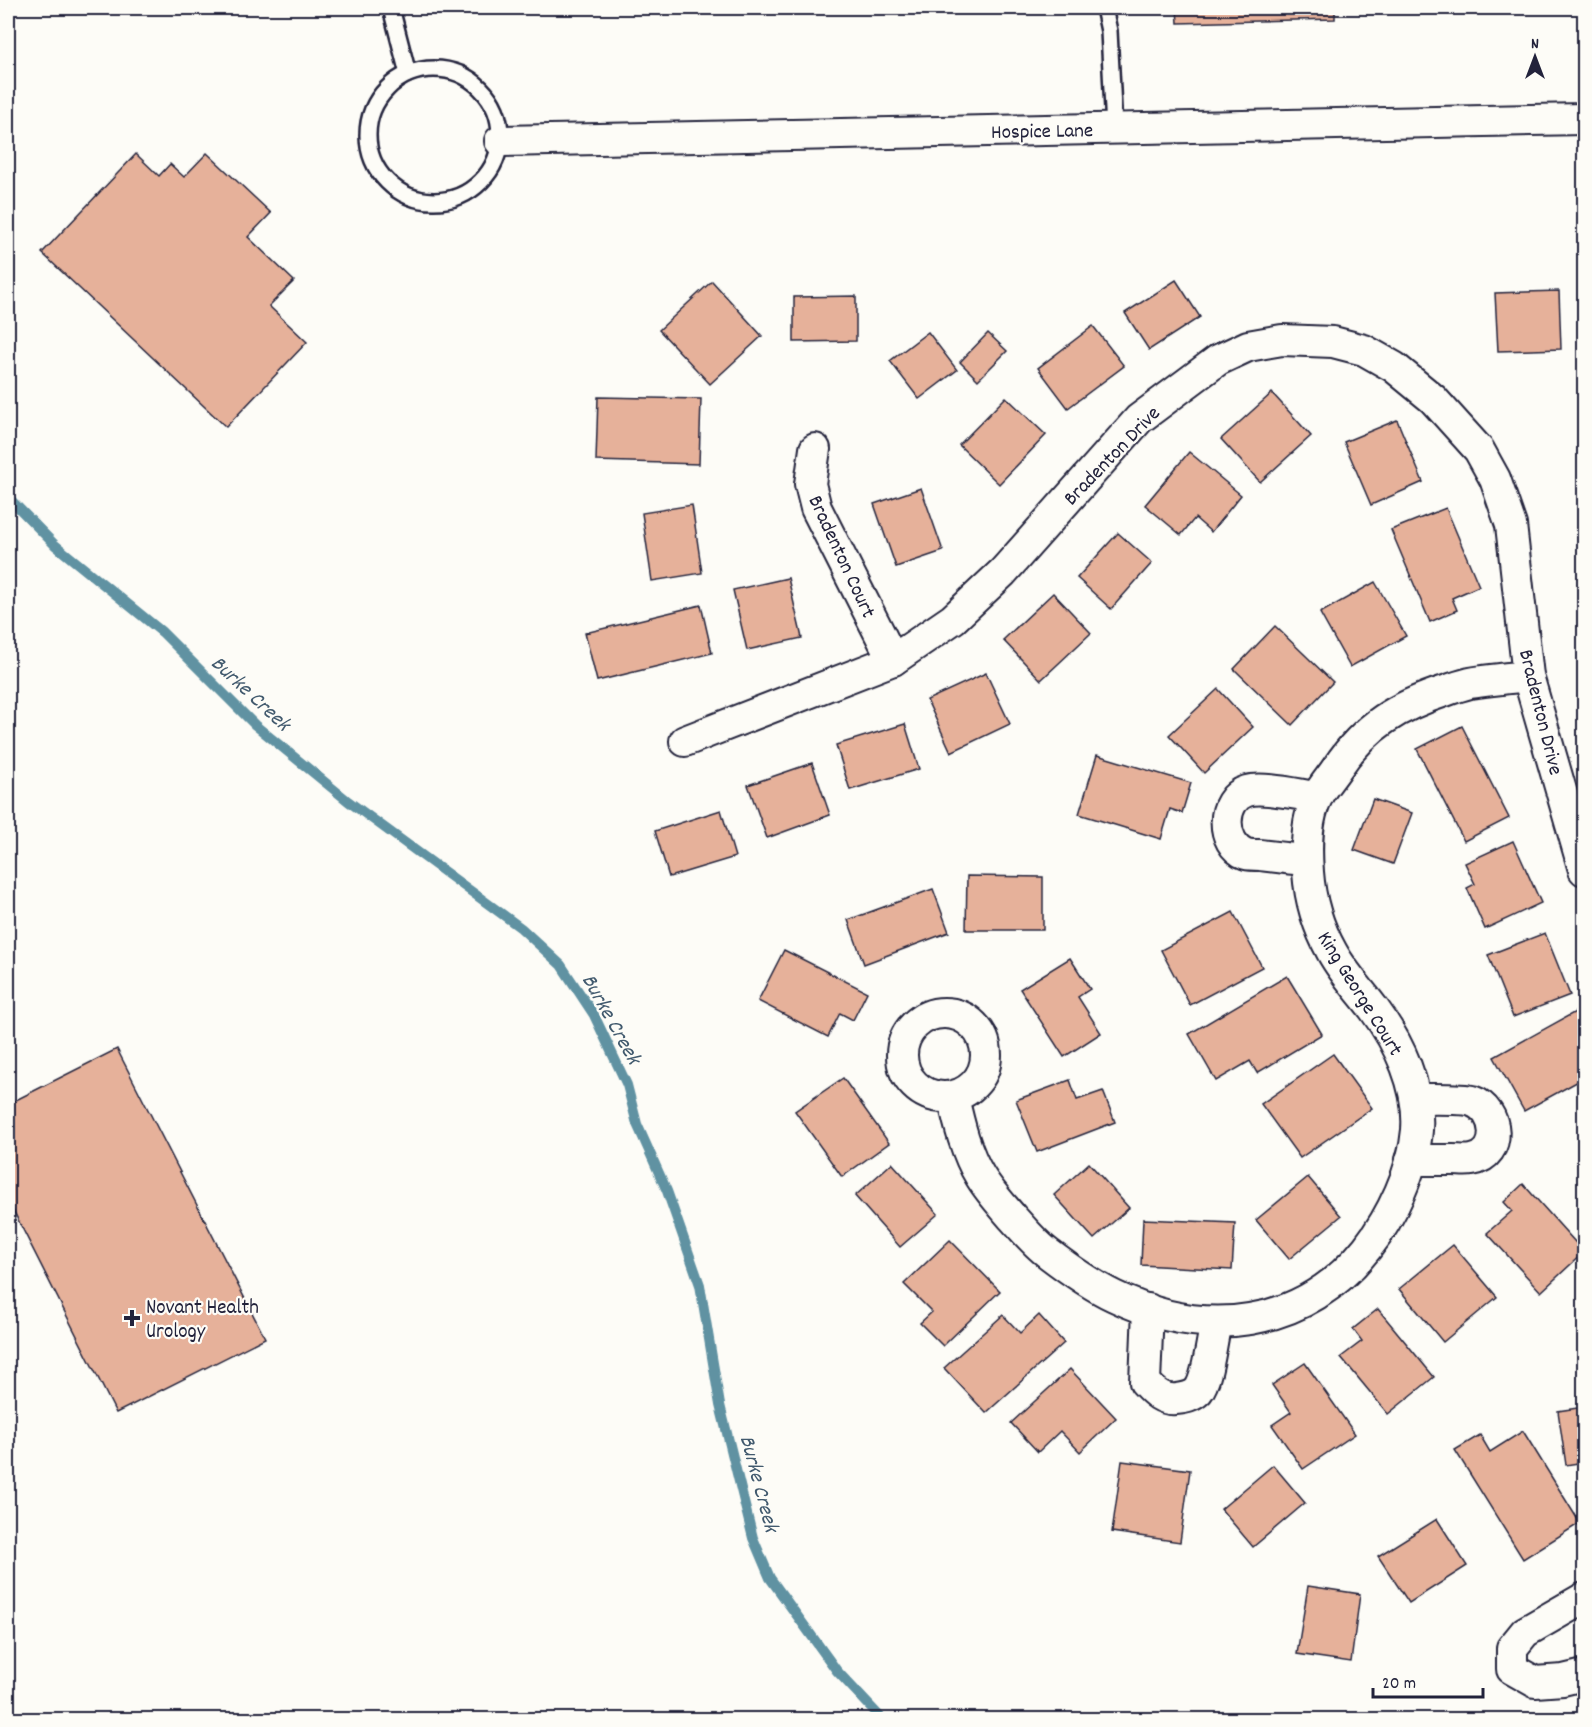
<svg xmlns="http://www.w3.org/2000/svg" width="1592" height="1727" font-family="Dekko,sans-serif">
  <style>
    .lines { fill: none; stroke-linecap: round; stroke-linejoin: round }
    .stream { stroke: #6192a2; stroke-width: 10 }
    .building { fill: #e6b19a; stroke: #22223b; stroke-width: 1.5 }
    .lane-casing { stroke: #22223b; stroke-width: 20 }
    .street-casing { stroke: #22223b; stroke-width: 34 }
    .lane { stroke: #fdfcf7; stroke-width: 15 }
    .street { stroke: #fdfcf7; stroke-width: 30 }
    .poi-dot { fill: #22223b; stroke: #fdfcf7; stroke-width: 2 }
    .labels { text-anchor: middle; stroke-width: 4.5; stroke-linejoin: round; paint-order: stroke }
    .street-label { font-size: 21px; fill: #22223b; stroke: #fdfcf7 }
    .poi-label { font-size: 21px; fill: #22223b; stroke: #fdfcf7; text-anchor: start }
    .water-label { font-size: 22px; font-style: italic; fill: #425a6e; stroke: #fdfcf7 }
  </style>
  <rect width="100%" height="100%" fill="#fdfcf7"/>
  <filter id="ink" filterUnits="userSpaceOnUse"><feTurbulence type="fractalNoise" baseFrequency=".0167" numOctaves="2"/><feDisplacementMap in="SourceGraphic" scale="12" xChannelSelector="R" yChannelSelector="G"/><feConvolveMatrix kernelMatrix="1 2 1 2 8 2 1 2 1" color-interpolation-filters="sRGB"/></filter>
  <g filter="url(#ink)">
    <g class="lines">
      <polyline class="stream" points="8,497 55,545 162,632 255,725 348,801 521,928 561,965 594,1015 627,1085 637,1124 667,1191 700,1285 720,1405 753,1538 770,1578 837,1671 883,1720"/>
    </g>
    <g class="building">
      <polygon points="1177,8 1335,8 1335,19 1178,23"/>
      <polygon points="207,153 271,213 248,237 294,281 269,306 307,342 226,427 42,253 136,154 159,176 170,164 184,177"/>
      <polygon points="1176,280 1200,317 1149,350 1125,313"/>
      <polygon points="712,281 762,336 710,384 659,330"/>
      <polygon points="1559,291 1561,349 1498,351 1495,293"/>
      <polygon points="856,296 856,341 794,342 794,297"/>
      <polygon points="1093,326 1124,366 1068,408 1038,368"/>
      <polygon points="928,332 957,370 919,399 890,361"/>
      <polygon points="988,333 1007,351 978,380 960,362"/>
      <polygon points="1272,393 1311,436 1260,482 1221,439"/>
      <polygon points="598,397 701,399 699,464 596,461"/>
      <polygon points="1006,397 1046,435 999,484 959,445"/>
      <polygon points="1397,420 1423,482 1371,505 1344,442"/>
      <polygon points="1189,452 1241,495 1211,532 1195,518 1181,535 1145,505"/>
      <polygon points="921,488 943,551 896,567 874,504"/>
      <polygon points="692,505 702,573 652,581 642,513"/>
      <polygon points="1446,508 1479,586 1452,598 1457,610 1430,622 1391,530"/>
      <polygon points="1118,533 1152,563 1111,609 1077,578"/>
      <polygon points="788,578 802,638 747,650 733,590"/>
      <polygon points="1375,582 1406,636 1350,667 1320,613"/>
      <polygon points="1053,593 1091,633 1041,680 1003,640"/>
      <polygon points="701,605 712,653 597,681 585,633"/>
      <polygon points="1275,626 1333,682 1292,725 1234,669"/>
      <polygon points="986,673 1010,724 951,752 927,700"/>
      <polygon points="1218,689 1253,727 1204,773 1169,735"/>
      <polygon points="905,724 919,769 850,790 836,745"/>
      <polygon points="1462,726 1509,818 1464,841 1417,749"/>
      <polygon points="1097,755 1191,783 1182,813 1170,809 1161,839 1079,814"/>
      <polygon points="812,763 830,815 767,838 748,785"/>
      <polygon points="1373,799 1412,813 1393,864 1354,850"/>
      <polygon points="721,810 735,857 669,877 655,831"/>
      <polygon points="1513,841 1541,903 1485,929 1467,888 1475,884 1465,863"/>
      <polygon points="967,876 1043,877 1043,930 966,930"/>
      <polygon points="933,889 949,932 864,964 848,920"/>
      <polygon points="1233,912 1262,967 1190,1005 1161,950"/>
      <polygon points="1545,933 1570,995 1513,1017 1488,955"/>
      <polygon points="784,950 867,992 853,1020 840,1013 828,1037 758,1001"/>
      <polygon points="1070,958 1090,989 1078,997 1101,1033 1064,1057 1020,989"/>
      <polygon points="1287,976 1322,1034 1257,1073 1250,1061 1216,1081 1189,1034"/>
      <polygon points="1577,1011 1584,1025 1584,1078 1524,1111 1494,1057"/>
      <polygon points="117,1049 265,1338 116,1413 8,1200 8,1104"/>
      <polygon points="1333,1054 1372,1108 1300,1158 1261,1104"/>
      <polygon points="843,1078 889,1143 842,1177 795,1111"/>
      <polygon points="1070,1080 1077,1100 1103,1091 1115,1122 1037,1152 1016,1100"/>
      <polygon points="892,1163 938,1214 900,1247 855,1196"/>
      <polygon points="1089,1163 1129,1208 1094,1239 1054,1195"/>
      <polygon points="1308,1177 1341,1216 1289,1259 1256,1220"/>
      <polygon points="1523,1184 1584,1252 1541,1292 1487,1233 1512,1211 1504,1202"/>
      <polygon points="1143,1219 1235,1223 1232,1270 1141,1265"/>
      <polygon points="950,1240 1000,1291 943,1346 920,1323 932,1312 904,1284"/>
      <polygon points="1453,1245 1497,1297 1443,1342 1399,1289"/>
      <polygon points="1378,1309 1434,1377 1388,1414 1341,1357 1362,1341 1353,1329"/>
      <polygon points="1003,1315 1020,1333 1039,1315 1064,1343 986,1413 944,1368"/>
      <polygon points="1305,1363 1355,1434 1303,1469 1272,1425 1291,1412 1272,1385"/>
      <polygon points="1070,1369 1116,1418 1080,1452 1060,1431 1038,1452 1011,1423"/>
      <polygon points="1584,1407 1584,1462 1566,1465 1558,1411"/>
      <polygon points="1523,1431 1580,1523 1523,1559 1455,1450 1480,1435 1490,1452"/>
      <polygon points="1122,1461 1190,1470 1180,1542 1112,1532"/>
      <polygon points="1273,1465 1305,1503 1253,1547 1221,1509"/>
      <polygon points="1437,1519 1467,1566 1409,1603 1378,1556"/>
      <polygon points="1308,1586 1360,1594 1351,1662 1297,1654"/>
    </g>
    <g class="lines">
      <g class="lane-casing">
        <g id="lane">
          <polyline points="391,8 408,74"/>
          <polyline points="1104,8 1109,31 1114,129"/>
          <circle cx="434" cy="135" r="66"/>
        </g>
      </g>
      <g class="street-casing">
        <g id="street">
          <polyline points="500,141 1584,119"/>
          <polyline points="815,449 810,484 816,508 893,660"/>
          <polyline points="685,741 893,660 953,619 1003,572 1139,419 1218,360 1248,346 1282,340 1333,342 1364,350 1394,367 1433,399 1479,450 1495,479 1511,525 1528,676 1584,870"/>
          <path d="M1307 860C1291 859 1276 857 1260 855 1256 855 1250 855 1246 854 1220 844 1220 799 1247 791 1263 786 1300 795 1317 797"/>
          <circle cx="944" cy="1055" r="42"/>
          <path d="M953 1097C959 1124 966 1153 980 1176 989 1191 1001 1204 1012 1217 1024 1230 1035 1244 1049 1254 1070 1270 1091 1285 1114 1296 1205 1340 1303 1329 1367 1248 1391 1218 1414 1169 1417 1130 1420 1087 1399 1043 1374 1009 1360 990 1344 974 1332 952 1318 927 1310 900 1308 872 1306 846 1306 818 1318 795 1323 786 1331 777 1337 768 1365 726 1398 706 1445 691 1453 688 1462 685 1470 683 1489 680 1509 678 1528 676"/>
          <path d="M1411 1160C1425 1160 1439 1160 1453 1160 1459 1160 1466 1161 1472 1160 1503 1155 1499 1110 1472 1101 1462 1098 1429 1099 1416 1099"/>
          <path d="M1148 1309 1145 1382C1154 1392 1163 1401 1177 1399 1185 1398 1192 1397 1198 1391 1208 1379 1212 1338 1216 1322"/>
          <polyline points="1584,1598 1525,1632 1512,1648 1512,1669 1535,1682 1563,1680 1584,1675"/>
        </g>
      </g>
      <use href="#lane" class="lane"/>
      <use href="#street" class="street"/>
    </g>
  </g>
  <path class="poi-dot" d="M129 1309h6v6h6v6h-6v6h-6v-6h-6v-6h6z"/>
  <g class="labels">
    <g class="street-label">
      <text transform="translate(1042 130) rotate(-1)" y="7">Hospice Lane</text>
      <text transform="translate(1111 455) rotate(-46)" y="7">Bradenton Drive</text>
      <text transform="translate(843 556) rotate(65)" y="7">Bradenton Court</text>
      <text transform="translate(1542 712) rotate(76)" y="7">Bradenton Drive</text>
      <text transform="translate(1361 993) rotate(58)" y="7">King George Court</text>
    </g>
    <g class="poi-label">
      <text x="146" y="1313">Novant Health<tspan x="146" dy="24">Urology</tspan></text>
    </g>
    <g class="water-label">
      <text transform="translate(252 692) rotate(43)" y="8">Burke Creek</text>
      <text transform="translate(613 1018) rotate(61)" y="8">Burke Creek</text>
      <text transform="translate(761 1483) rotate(75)" y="8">Burke Creek</text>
    </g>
  </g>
  <rect width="1592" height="1727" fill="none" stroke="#fdfcf7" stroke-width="30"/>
  <rect x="15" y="15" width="1562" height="1697" fill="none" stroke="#22223b" stroke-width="2" filter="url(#ink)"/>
  <g transform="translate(1535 57)" stroke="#fdfcf7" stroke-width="4.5" paint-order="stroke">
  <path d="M0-4.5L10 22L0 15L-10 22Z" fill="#22223b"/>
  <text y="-9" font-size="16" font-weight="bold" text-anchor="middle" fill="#22223b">N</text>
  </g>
  <path d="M1373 1688v9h110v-9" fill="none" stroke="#22223b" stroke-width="3"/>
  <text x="1382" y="1688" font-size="18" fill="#22223b" stroke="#fdfcf7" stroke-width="4.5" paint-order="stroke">20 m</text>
</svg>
